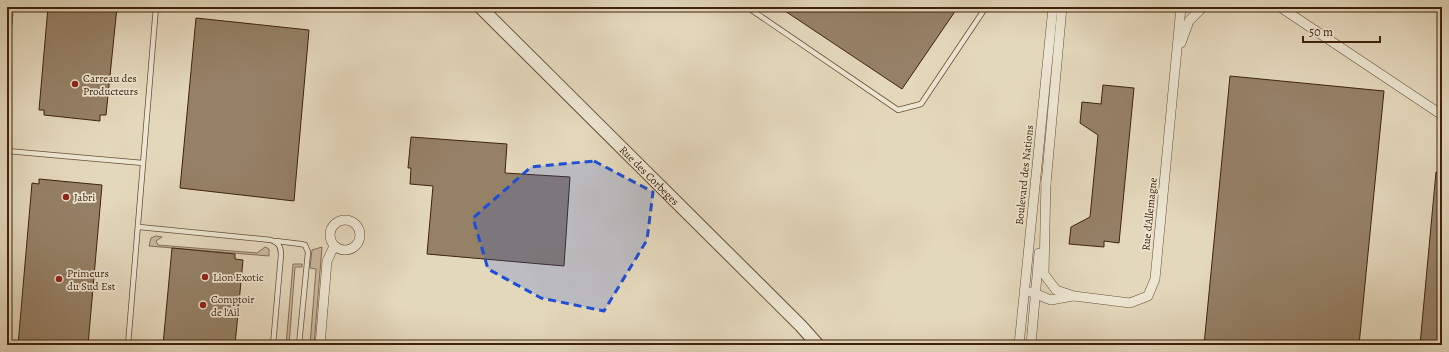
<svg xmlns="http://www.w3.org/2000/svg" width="1449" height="352" font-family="Alegreya,serif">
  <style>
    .green { fill: #c8b99e; stroke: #846e54 }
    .building { fill: #958166; stroke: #3f2309 }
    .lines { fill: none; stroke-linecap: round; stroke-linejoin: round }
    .service-casing { stroke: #685036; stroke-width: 6 }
    .minor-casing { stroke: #685036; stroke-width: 10 }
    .tertiary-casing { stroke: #685036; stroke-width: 14 }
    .service { stroke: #ede6d3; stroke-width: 4.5 }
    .minor { stroke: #ede6d3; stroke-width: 9 }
    .tertiary { stroke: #ede6d3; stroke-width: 12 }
    .marked { fill: #1d4ed8; fill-opacity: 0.2; stroke: #1d4ed8; stroke-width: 3; stroke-dasharray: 8 5; stroke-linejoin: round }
    .poi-dot { fill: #8f2418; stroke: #ede6d3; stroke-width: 1.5 }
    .labels { text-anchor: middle; stroke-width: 3.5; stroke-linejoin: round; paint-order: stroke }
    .poi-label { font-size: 11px; fill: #3f2309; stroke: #ede6d3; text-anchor: start }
    .street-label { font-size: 11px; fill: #3f2309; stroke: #ede6d3 }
  </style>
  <rect width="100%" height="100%" fill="#e4d8bc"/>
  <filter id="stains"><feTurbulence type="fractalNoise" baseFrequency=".005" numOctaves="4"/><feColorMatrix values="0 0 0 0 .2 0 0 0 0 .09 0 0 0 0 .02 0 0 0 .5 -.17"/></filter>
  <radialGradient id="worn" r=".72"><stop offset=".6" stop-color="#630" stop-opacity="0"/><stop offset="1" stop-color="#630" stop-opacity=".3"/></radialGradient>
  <g class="green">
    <polygon points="156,236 162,237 156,241 158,245 257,253 265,247 269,249 269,256 149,246 151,238"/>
    <polygon points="322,247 314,345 310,345 316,269 310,268 312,250"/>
    <polygon points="293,264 302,264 302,267 295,267 289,345 286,345"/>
  </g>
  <g class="building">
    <polygon points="48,7 117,7 106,115 100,115 100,121 44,115 44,110 39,110"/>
    <polygon points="779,7 958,7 902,89"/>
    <polygon points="196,18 309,30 294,201 180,188"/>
    <polygon points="1230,76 1384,91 1359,345 1204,345"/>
    <polygon points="1103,85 1134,88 1119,243 1104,241 1104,247 1069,244 1071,227 1090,217 1098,135 1080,123 1082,102 1101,104"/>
    <polygon points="411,137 507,144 505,173 570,177 564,266 427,254 433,186 410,184 411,168 408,168"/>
    <polygon points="1436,172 1442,172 1442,345 1420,345"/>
    <polygon points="39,179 102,185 88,345 18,345 32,183 39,184"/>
    <polygon points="172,248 235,254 235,259 243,260 235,345 163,345"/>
  </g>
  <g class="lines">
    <g class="service-casing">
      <g id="service">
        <polyline points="747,7 898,110 921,104 986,7"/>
        <polyline points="7,49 11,7"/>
        <polyline points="7,151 143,163"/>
        <path d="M139 227 271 240C279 243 281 247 281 255L273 345"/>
        <polyline points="276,241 301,244 305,245 308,252 299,345"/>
        <polyline points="128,345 156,7"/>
      </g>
    </g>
    <g class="minor-casing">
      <g id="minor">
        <polyline points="1280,7 1442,115"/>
        <polyline points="1181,43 1189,21 1203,7"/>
        <polyline points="1046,179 1044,274 1056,290 1074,296 1130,303 1148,296 1155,279 1181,7"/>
        <polyline points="1046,184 1062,7"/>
        <circle cx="345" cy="235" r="15"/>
        <polyline points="1031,292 1051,300 1073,296"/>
        <polyline points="320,345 327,261 334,246"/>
        <polyline points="1019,345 1053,7"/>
        <polyline points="1031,345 1039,253"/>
      </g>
    </g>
    <g class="tertiary-casing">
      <g id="tertiary">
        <path id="s1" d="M480 7 801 326 818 345"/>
      </g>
    </g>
    <use href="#service" class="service"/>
    <use href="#minor" class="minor"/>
    <use href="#tertiary" class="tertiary"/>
  </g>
  <path class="marked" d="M594 161 653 192 647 240 604 311 541 298 488 269 473 218 531 167Z"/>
  <g class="poi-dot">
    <circle cx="75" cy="84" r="4"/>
    <circle cx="66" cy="197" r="4"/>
    <circle cx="205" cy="277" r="4"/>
    <circle cx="59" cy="279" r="4"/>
    <circle cx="203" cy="305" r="4"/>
  </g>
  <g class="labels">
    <g class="poi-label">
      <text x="83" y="82">Carreau des<tspan x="83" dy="13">Producteurs</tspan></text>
      <text x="74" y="201">Jabri</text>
      <text x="67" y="277">Primeurs<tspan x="67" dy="13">du Sud Est</tspan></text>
      <text x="213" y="281">Lion Exotic</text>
      <text x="211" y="303">Comptoir<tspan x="211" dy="13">de l'Ail</tspan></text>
    </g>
    <g class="street-label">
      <text transform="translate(1024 175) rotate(-84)" y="4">Boulevard des Nations</text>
      <text dy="4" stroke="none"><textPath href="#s1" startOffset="239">Rue des Corbeges</textPath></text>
      <text transform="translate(1149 214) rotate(-84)" y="4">Rue d'Allemagne</text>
    </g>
  </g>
  <rect width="1449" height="352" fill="none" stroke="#e4d8bc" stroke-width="24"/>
  <rect x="8" y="8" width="1433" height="336" fill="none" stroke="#3f2309" stroke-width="2"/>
  <rect x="12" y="12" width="1425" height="328" fill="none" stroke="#3f2309"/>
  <path d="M1303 36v6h77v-6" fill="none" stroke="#3f2309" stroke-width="2"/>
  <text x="1309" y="36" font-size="12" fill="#3f2309" stroke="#ede6d3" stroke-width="3" paint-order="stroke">50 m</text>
  <rect width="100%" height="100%" filter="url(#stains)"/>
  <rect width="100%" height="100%" fill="url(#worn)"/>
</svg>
